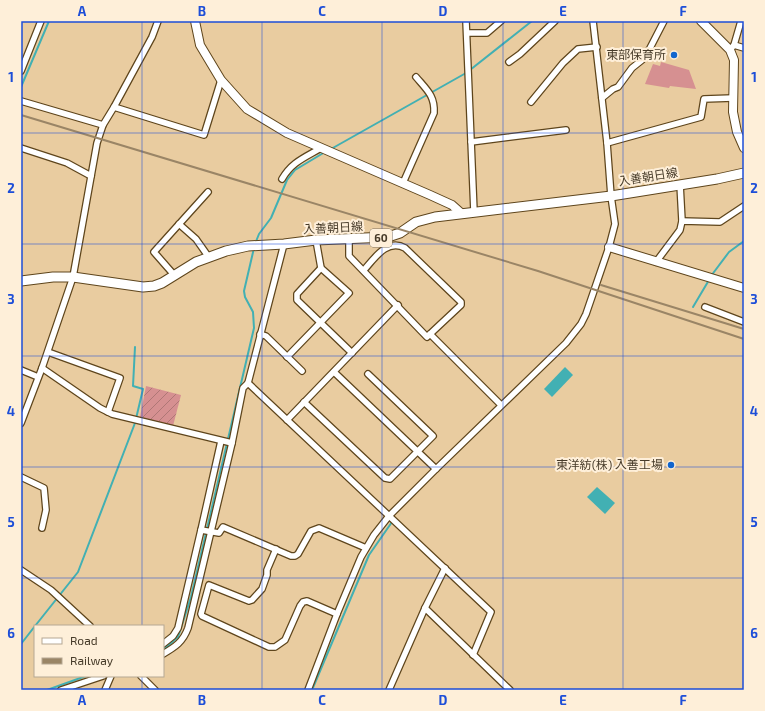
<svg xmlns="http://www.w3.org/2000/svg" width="765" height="711" font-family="'Exo 2','Noto Sans JP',sans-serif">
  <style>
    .green { fill: #d69091 }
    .garden { fill: url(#garden-furrows) }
    .water { fill: #42b0b3 }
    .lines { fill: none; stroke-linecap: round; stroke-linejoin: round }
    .stream { stroke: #42b0b3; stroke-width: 2 }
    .street-casing { stroke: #5e451c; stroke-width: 8 }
    .secondary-casing { stroke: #5e451c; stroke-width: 10 }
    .primary-casing { stroke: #5e451c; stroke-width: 11 }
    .street { stroke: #fff; stroke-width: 5.5 }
    .secondary { stroke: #fff; stroke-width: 8 }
    .primary { stroke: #fff; stroke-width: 9 }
    .rail { stroke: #9a8566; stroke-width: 2 }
    .grid { fill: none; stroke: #1d4ed8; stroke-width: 1; stroke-opacity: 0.55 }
    .poi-dot { fill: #1165ce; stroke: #feefd9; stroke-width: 1.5 }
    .labels { text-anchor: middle; stroke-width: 4; stroke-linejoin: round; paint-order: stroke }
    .shield { fill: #feefd9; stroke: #7e715e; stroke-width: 1 }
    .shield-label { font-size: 11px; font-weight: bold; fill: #473b29 }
    .poi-label { font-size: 12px; fill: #473b29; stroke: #feefd9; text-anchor: end }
    .street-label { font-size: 12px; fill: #473b29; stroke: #feefd9 }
    .neatline { fill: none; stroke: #1d4ed8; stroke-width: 1.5 }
    .grid-label { font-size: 13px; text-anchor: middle; font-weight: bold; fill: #1d4ed8 }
  </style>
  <defs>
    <pattern id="garden-furrows" width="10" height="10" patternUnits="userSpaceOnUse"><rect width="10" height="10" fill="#d69091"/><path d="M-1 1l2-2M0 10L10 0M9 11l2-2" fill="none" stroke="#af7776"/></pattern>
  </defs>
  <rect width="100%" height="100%" fill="#e9cca0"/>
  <polygon class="green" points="661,62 689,70 696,89 670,86 669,88 645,84 653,64 660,66"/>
  <polygon class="garden" points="146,386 181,395 173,426 140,417"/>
  <g class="water">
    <polygon points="565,367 573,375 552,397 544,389"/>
    <polygon points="597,487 615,503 605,514 587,497"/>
  </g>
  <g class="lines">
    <g class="stream">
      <polyline points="470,70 532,21"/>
      <polyline points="21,87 49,21"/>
      <polyline points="331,149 466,73"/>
      <polyline points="255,244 259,234 271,218 287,180 295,170 325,152"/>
      <polyline points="711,276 729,252 744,241"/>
      <polyline points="693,307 709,280"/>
      <polyline points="35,626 78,572 135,423 143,389 133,386 135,347"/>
      <polyline points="21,644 35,626"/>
      <polyline points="163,650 178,637 191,597 254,328 253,312 245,297 244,291 254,248"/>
      <polyline points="47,690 86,676"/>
      <polyline points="312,690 369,555 392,522"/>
    </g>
    <g class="street-casing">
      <g id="street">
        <polyline points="466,21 474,212"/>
        <polyline points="467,33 487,33 501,21"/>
        <polyline points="734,45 744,48"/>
        <polyline points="730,50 734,45 741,21"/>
        <polyline points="509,62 520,54 555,21"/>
        <polyline points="21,71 41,21"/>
        <polyline points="602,98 613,89 618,87 632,68 642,60 649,50 664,21"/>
        <polyline points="21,101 103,125"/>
        <polyline points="531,102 563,63 578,49 597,47"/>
        <polyline points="114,107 204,135 221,80"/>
        <polyline points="471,142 566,130"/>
        <polyline points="607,143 701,117 704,99 733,98"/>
        <polyline points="21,148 67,163 91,176"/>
        <path d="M282 179C292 162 304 158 321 148"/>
        <path d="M403 183 434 113C435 96 427 90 416 77"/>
        <polyline points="680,184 682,221"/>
        <polyline points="179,224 196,239 208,256"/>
        <polyline points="349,239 349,256 427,337 430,334 501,405"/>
        <polyline points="656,262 680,230 682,221 720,222 744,206"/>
        <polyline points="321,268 297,294 297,300 352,353"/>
        <path d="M364 270C374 259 387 238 405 248L461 302V305L430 334"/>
        <polyline points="175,276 154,252 208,192"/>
        <polyline points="705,307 744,322"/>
        <polyline points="260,334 266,336 302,371"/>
        <polyline points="48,352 120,378 108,412"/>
        <polyline points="287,357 349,293 321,268 316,240"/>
        <polyline points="42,368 100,408 112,414 232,443"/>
        <polyline points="21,370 38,377"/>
        <polyline points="334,372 436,469"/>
        <polyline points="248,383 491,612 473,655"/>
        <polyline points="304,402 385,478 390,479 433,436 368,374"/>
        <polyline points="287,420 398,305"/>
        <polyline points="21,423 42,368 73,277 97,143 103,125 114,107 152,37 158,21"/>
        <polyline points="221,441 201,530 219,533 223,527 291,556 295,556 298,554 311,531 319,528 366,548"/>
        <polyline points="21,477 44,488 46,510 42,528"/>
        <polyline points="276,549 267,570 267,575 262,589 252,600 249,601 209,585 201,614 202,616 269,647 275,647 285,640 300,606 303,602 307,601 337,614"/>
        <polyline points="21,570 51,590 90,626"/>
        <polyline points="425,608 510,690"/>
        <polyline points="163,644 173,636 178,628 201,530"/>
        <path d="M163 654C175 647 183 642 188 628L232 443 243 388 248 383 284 244"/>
        <polyline points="141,676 155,690"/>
        <polyline points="61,690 103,676"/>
        <polyline points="105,690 111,676"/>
        <polyline points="308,690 337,614 361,557 374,535 389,516 436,469 566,343 581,324 586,314 609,247 615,224 611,196 607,143 593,21"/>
        <polyline points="389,690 425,608 445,568"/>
      </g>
    </g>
    <g class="secondary-casing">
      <g id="secondary">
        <polyline points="195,21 200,45 221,80 247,109 287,133 430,195 452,205 461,213"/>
        <polyline points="701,21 730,50 734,60 733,112 737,132 744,148"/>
        <polyline points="609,247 744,288"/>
      </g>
    </g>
    <g class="primary-casing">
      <polyline id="primary" points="21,281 53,277 73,277 143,287 154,286 162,283 196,262 226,251 248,246 284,244 316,240 388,237 400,233 416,222 435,217 611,196 717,179 744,173"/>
    </g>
    <use href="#street" class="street"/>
    <use href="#secondary" class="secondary"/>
    <use href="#primary" class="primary"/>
    <g class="rail">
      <polyline points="21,115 538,271 744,339"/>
      <polyline points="601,285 744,329"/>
    </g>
  </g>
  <path class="grid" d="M142 21V626M262 21V690M382 21V690M503 21V690M623 21V690M21 133H744M21 244H744M21 356H744M21 467H744M21 578H744M142 676V690"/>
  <g class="poi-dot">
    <circle cx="674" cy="55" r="4"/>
    <circle cx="671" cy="465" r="4"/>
  </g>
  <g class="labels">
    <rect class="shield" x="370" y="229" width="22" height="18" rx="3"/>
    <g class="shield-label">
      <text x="381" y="242">60</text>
    </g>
    <g class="poi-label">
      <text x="666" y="59">東部保育所</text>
      <text x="663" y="469">東洋紡(株) 入善工場</text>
    </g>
    <g class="street-label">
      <text transform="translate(648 177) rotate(-9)" y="4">入善朝日線</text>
      <text transform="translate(333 228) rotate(-3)" y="4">入善朝日線</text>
    </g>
  </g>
  <rect width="765" height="711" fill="none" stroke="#feefd9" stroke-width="44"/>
  <rect x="34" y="625" width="130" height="52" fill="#feefd9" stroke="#b5a793"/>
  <rect x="42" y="638" width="20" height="6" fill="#ffffff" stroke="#b5a793"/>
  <text x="70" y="645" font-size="12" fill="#473b29">Road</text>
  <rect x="42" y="658" width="20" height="6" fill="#9a8566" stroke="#b5a793"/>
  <text x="70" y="665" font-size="12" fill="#473b29">Railway</text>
  <rect x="22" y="22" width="721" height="667" class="neatline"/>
  <g class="grid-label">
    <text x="82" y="16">A</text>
    <text x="202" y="16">B</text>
    <text x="322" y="16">C</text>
    <text x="443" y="16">D</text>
    <text x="563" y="16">E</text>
    <text x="683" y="16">F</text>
    <text x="11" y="82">1</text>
    <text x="754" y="82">1</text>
    <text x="11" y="193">2</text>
    <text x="754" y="193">2</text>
    <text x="11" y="304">3</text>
    <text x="754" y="304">3</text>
    <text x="11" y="416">4</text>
    <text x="754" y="416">4</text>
    <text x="11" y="527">5</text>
    <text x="754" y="527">5</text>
    <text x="11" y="638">6</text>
    <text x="754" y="638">6</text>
    <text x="82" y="705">A</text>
    <text x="202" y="705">B</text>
    <text x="322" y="705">C</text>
    <text x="443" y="705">D</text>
    <text x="563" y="705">E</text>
    <text x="683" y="705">F</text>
  </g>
</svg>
